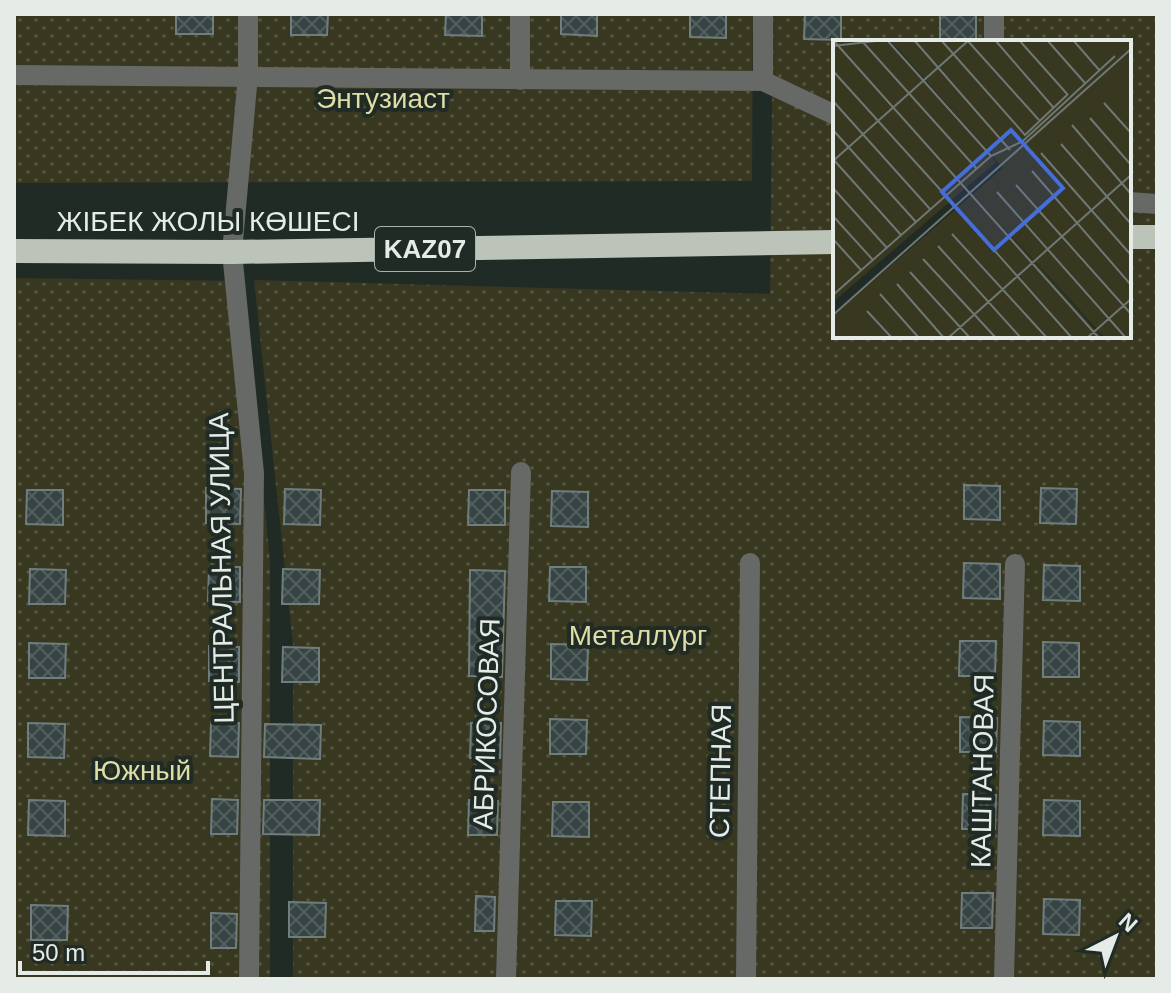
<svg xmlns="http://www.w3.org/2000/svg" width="1171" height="993" font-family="Helvetica,sans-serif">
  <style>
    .garden { fill: url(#garden-dots); fill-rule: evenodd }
    .building { fill: url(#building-cross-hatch); stroke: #6f7e7d; stroke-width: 2 }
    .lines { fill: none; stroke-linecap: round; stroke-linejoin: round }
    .minor { stroke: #666965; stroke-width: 20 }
    .highway { stroke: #bcc4b9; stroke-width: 24 }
    .labels { text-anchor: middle; stroke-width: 8; stroke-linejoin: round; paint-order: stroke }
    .shield { fill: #212b26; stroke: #aab2ae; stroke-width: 2 }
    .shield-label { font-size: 26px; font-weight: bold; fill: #e5ece8 }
    .park-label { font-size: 28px; fill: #dedda3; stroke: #212b26 }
    .street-label { font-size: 28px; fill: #e5ece8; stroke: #212b26 }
    .inset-road { fill: none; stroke: #6f7874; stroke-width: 2 }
    .view { fill: #456edb; fill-opacity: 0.15; stroke: #456edb; stroke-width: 4 }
    .inset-edge { fill: none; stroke: #e5ece8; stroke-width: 4 }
  </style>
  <defs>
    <pattern id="garden-dots" width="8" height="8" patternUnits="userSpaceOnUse" patternTransform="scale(2)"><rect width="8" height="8" fill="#383720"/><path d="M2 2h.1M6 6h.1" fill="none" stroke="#555440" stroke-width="1.8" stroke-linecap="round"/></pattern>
    <pattern id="building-cross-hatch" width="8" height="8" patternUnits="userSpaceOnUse" patternTransform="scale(2)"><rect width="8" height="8" fill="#374444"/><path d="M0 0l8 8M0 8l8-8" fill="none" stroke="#545f5f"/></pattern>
  </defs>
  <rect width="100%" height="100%" fill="#212b26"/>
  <g class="garden">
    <polygon points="14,14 753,14 752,181 14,183"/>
    <path d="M773 14H1157V979H293V644L254 280 770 294ZM835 42H1129V336H835Z"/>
    <polygon points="14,278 243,281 270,562 270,979 14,979"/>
  </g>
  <g class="building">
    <rect x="176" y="14" width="37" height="20"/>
    <polygon points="291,14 328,14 327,35 291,35"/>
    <polygon points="446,14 482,14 482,36 445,35"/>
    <polygon points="561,14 597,14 597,36 561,34"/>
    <polygon points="690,14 726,14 726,38 690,37"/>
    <polygon points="805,14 841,14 841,40 804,39"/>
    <rect x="940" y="14" width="36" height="26"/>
    <polygon points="964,485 1000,486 1000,520 964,519"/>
    <polygon points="206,488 241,489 240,524 206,523"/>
    <polygon points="1041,488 1077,489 1076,524 1040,523"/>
    <polygon points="285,489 321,490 320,525 284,524"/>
    <polygon points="27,490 63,490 63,525 26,524"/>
    <polygon points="469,490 505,490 505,525 468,525"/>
    <polygon points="552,491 588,492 588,527 551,526"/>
    <polygon points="964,563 1000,564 1000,599 963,598"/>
    <polygon points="1044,565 1080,566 1080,601 1043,600"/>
    <polygon points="209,567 240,567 240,602 208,601"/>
    <polygon points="550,567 586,567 586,602 549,601"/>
    <polygon points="30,569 66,570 65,604 29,604"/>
    <polygon points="283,569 320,570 319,604 282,604"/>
    <polygon points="470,570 505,571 502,677 469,676"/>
    <polygon points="960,641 996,641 995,676 959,676"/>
    <polygon points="1043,642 1079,643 1079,677 1043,677"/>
    <polygon points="29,643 66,644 65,678 29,678"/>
    <polygon points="551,644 588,645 587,680 551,679"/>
    <polygon points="209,646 239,647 239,682 209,681"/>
    <polygon points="283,647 319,648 319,682 282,682"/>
    <polygon points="960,717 997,718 996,752 960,752"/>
    <polygon points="550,719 587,720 586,754 550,754"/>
    <polygon points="1044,721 1080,722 1080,756 1043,755"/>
    <polygon points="211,722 239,723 238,757 210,756"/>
    <polygon points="28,723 65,724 64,758 28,757"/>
    <polygon points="471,723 501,723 500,758 470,758"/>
    <polygon points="265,724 321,725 320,759 264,757"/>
    <polygon points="963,794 996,795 995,829 962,829"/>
    <polygon points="212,799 238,800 237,834 211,834"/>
    <polygon points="29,800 65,801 65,836 28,835"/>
    <polygon points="264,800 320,800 319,835 263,834"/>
    <polygon points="469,800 498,801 497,835 468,835"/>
    <polygon points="1044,800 1080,801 1080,836 1043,835"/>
    <polygon points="553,802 589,802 589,837 552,836"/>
    <polygon points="962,893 993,893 992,928 961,928"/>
    <polygon points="476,896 495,897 494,931 475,931"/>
    <polygon points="1044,899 1080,900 1079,935 1043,934"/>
    <polygon points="556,901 592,901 591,936 555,935"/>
    <polygon points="289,902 326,903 325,937 289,937"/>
    <polygon points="31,905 68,906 67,940 31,940"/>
    <polygon points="211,913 237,914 236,948 211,948"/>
  </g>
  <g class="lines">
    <g class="minor">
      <polyline points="248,14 248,75 232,252 254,473 249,979"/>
      <polyline points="520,14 520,80"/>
      <polyline points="994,42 994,14"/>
      <polyline points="14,75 763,81 835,115"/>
      <polyline points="763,81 763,14"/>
      <polyline points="1129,202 1157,204"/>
      <polyline points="506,979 521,472"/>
      <polyline points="746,979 750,563"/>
      <polyline points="1004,979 1015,564"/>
    </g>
    <g class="highway">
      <polyline points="1129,237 1157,237"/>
      <polyline points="14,251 232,252 835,242"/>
    </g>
  </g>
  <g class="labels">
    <rect class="shield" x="375" y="227" width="100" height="44" rx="6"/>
    <g class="shield-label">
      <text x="425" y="258">KAZ07</text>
    </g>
    <g class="park-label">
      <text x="383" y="108">Энтузиаст</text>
      <text x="638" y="645">Металлург</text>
      <text x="142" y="780">Южный</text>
    </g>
    <g class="street-label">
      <text x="208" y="231">ЖІБЕК ЖОЛЫ КӨШЕСІ</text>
      <text transform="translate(221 568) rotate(-91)" y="10">ЦЕНТРАЛЬНАЯ УЛИЦА</text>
      <text transform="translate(486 724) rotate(-88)" y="10">АБРИКОСОВАЯ</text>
      <text transform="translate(720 771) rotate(-89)" y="10">СТЕПНАЯ</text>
      <text transform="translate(982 771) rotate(-89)" y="10">КАШТАНОВАЯ</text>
    </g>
  </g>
  <g transform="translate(833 40)">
    <rect width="298" height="298" fill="#212b26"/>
    <path d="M0 0H54L163 122 0 262ZM57 0H298V298H272L155 170 270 298H0V276L170 128Z" fill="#383720"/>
    <path class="inset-road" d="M0 0 266 298M28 0 144 129M54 0 158 116M81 0 177 110M108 0 192 95 235 54M134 0 206 80M162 0 220 67M186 0 235 55M214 0 252 43M240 0 267 31M0 6 52 0M0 31 113 156M0 61 97 169M271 63 298 93M257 78 298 125M239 85 298 154M0 90 83 182M228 104 298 184M208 113 298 215M0 119 68 195M0 121 136 0M199 131 298 245M183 145 298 274M0 148 54 208M164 152 293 298M0 176 40 220M138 184 239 298M119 194 214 298M0 199 28 230M105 206 188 298M90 219 163 298M77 232 137 298M64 244 111 298M47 254 86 298M0 255 158 116 190 101 282 16M34 271 59 298M0 275 298 9M115 298 298 135M254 298 298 259"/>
    <path class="view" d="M178 90 230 148 161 210 109 152Z"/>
    <rect width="298" height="298" class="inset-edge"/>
  </g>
  <rect width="1171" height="993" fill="none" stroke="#e5ece8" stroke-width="32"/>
  <g transform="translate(1115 937) rotate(42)" stroke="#212b26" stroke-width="6" paint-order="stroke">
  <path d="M0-6L14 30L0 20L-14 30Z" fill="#e5ece8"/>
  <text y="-12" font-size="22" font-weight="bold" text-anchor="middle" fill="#e5ece8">N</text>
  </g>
  <path d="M20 961v12h188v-12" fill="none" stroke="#e5ece8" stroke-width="4"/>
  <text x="32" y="961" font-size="24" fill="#e5ece8" stroke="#212b26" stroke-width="6" paint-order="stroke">50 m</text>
</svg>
